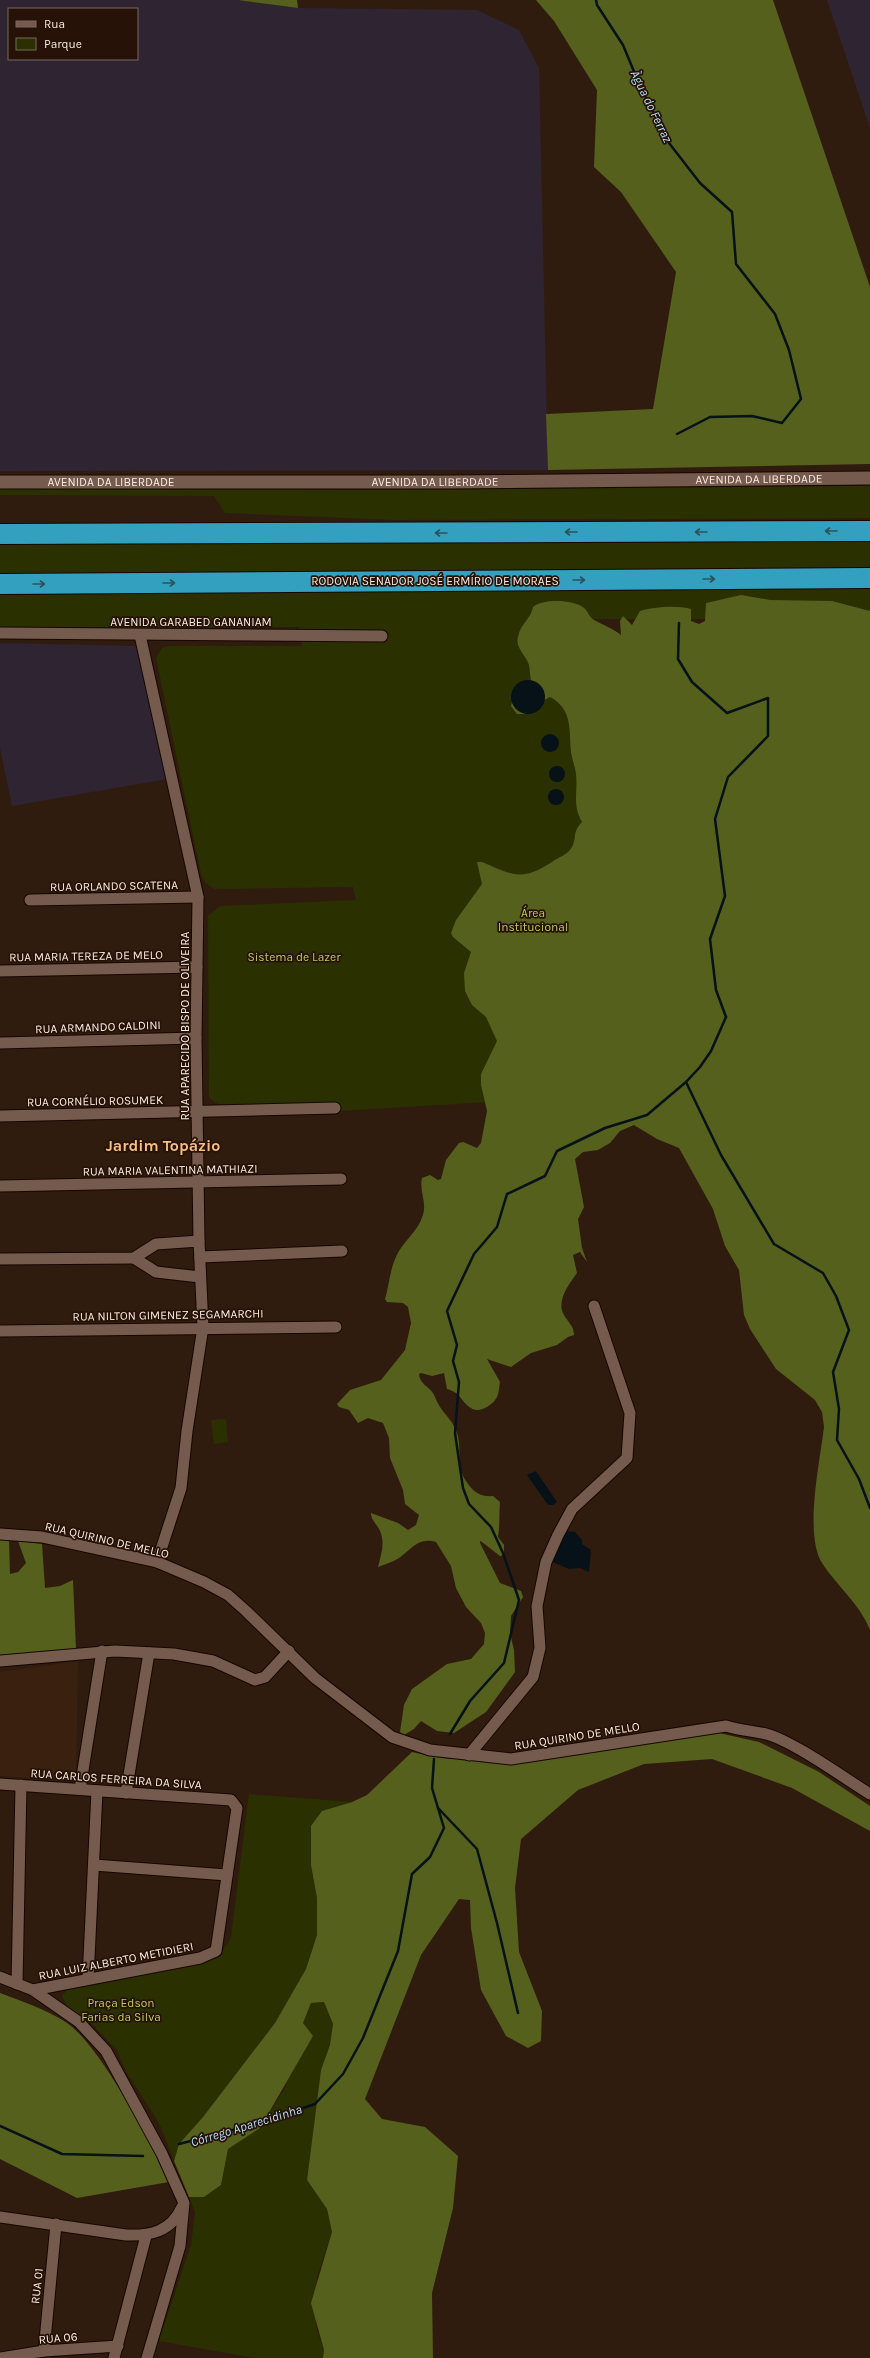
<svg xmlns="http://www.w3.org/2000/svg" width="870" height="2358" font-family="Karla,sans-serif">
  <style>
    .industrial { fill: #2f2432; fill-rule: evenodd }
    .built { fill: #3a200f }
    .green { fill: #2a3000 }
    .forest { fill: #55601c }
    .water { fill: #061118 }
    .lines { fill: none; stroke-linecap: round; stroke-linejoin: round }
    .stream { stroke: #061118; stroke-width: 2.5 }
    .minor-casing { stroke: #170600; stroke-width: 13 }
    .tertiary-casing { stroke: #170600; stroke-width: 15 }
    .motorway-casing { stroke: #170600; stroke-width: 22 }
    .minor { stroke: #745b4d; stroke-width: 11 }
    .tertiary { stroke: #745b4d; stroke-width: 13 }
    .motorway { stroke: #34a0c0; stroke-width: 20 }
    .oneway { stroke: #2c525a }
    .labels { text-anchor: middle; stroke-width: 3.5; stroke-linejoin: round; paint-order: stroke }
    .street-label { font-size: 12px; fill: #faebe3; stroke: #261206 }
    .park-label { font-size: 12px; fill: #b9cc57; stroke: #261206 }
    .water-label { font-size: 13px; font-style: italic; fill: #b3def8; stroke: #261206 }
    .district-label { font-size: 16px; font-weight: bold; fill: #f6bf82; stroke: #261206 }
  </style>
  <rect width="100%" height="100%" fill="#301c0f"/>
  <g class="industrial">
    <path d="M0 0H238L298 8 477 10 519 30 539 68 548 470 0 471ZM9 9H137V59H9Z"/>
    <polygon points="827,0 870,0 870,128"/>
    <polygon points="0,643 138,646 167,779 12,806 0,748"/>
  </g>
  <polygon class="built" points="78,1661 76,1769 71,1776 63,1780 0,1776 0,1672"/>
  <g class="green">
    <polygon points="870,486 870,518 396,520 225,513 214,496 0,495 0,488 370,490"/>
    <polygon points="870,536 870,570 0,576 0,540"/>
    <path d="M870 587V619H586L672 1091 340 1111V1103L233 1107C223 1106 216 1105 209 1097L208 916 220 906 356 900 353 887 214 889 206 883 201 874 156 658 162 648 168 646H302L299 627 0 628V592Z"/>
    <polygon points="226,1419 228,1442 214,1444 211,1420"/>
    <polygon points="249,1794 352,1802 323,1811 311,1865 317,1898 317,1935 306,1969 275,2023 203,2117 179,2144 174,2161 159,2123 127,2073 116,2049 90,2022 67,2006 62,1996 68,1989 199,1963 220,1955 231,1938"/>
    <polygon points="324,2002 333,2024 331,2045 321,2070 307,2180 327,2209 332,2232 317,2277 316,2327 324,2350 323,2358 254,2358 159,2341 191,2245 195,2212 189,2197 204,2197 221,2185 228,2149 260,2128 285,2088 303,2023 311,2003"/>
  </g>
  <g class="forest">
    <polygon points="238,0 297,0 298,8"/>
    <polygon points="536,0 773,0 870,287 870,464 548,470 546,414 653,409 676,272 621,192 594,167 597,90 554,21"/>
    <path d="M741 595 770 600 832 601 870 611V1630C860 1604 837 1586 822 1563 804 1534 820 1461 824 1427L822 1412 815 1400 776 1369 750 1329 744 1315 739 1270 725 1246 713 1209 679 1148 657 1139 634 1125 620 1131 610 1143 598 1150 583 1152 575 1159 584 1207 578 1219 582 1248 587 1262 580 1252 573 1255 577 1273C569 1284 557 1300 563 1313 567 1322 574 1325 574 1335L568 1337 557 1345 531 1353 511 1367 487 1359 500 1382C499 1387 499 1393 497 1397 493 1405 479 1414 471 1408 460 1401 462 1393 447 1389L444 1373 432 1376 421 1373 419 1374C420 1384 428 1386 433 1393 436 1398 437 1403 440 1407 446 1416 453 1421 457 1433 462 1448 456 1466 466 1481 473 1492 480 1497 493 1496L500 1502C499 1515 500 1525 498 1537L504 1545V1555L500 1556 482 1542 480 1541V1543L500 1583 521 1591 523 1597 511 1616 510 1633 514 1650 515 1672 486 1712 454 1733 437 1731 421 1721 414 1729 404 1735 400 1732 404 1705 412 1689 447 1664 471 1659 484 1644 485 1633 481 1623 466 1607 456 1588 451 1566 436 1542C418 1537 412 1549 399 1558 393 1562 385 1564 378 1567 381 1554 386 1542 379 1529 376 1523 371 1520 371 1513L398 1523 408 1530 416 1525 419 1515 405 1504 403 1490 390 1458 389 1438 383 1423 368 1418 358 1423 349 1410 339 1407 337 1404 350 1390 381 1380 405 1350 411 1323 408 1307 403 1303 387 1302 385 1299C389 1286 390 1269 396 1257 402 1242 418 1232 423 1215 427 1202 419 1191 422 1178L430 1175 438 1180 441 1179 446 1160 459 1143 463 1142 477 1148 481 1143 487 1111 481 1085V1074L497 1041 486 1017 472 1005 465 991 464 973 471 952 453 937 451 933 456 920 482 884 477 862H482C513 875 521 882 552 862 557 858 566 855 570 850 578 840 571 833 582 822 572 804 578 793 576 774 575 766 572 759 571 752 569 731 573 709 550 697 535 703 539 715 517 714L511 706 514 694 531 681C530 676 530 670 529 665 526 655 515 648 518 637 520 624 531 619 533 607 543 599 573 599 584 608 588 611 589 617 594 620 603 625 612 628 621 635L620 621 623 616 632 625 640 611C653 607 677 605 691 609V621L699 624 705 621 706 603Z"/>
    <polygon points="0,1538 9,1539 10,1574 18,1572 26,1563 18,1541 42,1544 45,1588 60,1586 73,1580 76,1649 0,1655"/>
    <polygon points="719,1733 759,1742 819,1772 870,1806 870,1831 792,1788 712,1759 644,1764 578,1790 521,1839 515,1888 519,1952 542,2011 541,2041 528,2048 506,2036 481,1990 471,1928 470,1900 459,1899 421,1955 365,2099 382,2119 425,2127 458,2156 453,2208 432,2293 433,2358 323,2358 324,2350 311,2303 332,2232 327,2209 307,2180 321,2070 330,2045 333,2024 324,2002 311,2003 303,2023 313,2036 260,2128 228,2149 221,2185 204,2197 189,2197 174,2161 179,2144 203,2117 275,2023 306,1969 317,1935 317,1898 311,1865 311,1826 322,1811 352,1802 367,1795 412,1752 442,1758 515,1763"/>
    <path d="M0 1993C21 2001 45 2009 64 2021 99 2042 151 2143 169 2182L77 2198 0 2159Z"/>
  </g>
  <g class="water">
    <circle cx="528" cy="697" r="17"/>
    <circle cx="550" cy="743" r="9"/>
    <circle cx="557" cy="774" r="8"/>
    <circle cx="556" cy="797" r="8"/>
    <polygon points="536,1471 557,1502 553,1505 548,1505 527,1475"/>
    <polygon points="565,1531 575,1532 582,1540 582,1544 591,1550 589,1572 580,1568 569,1569 553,1562"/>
  </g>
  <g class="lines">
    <g class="stream">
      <polyline points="596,0 597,5 623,45 640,86 669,143 700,183 732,212 736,264 775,314 789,350 801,399 782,423 752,416 710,417 677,434"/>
      <polyline points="679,623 678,659 692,682 727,713 768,698 768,736 728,777 715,819 725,896 710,939 716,990 726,1017"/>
      <polyline points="686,1082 721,1155 774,1244 823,1273 836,1296 849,1330 833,1372 839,1409 837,1440 859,1479 870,1508"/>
      <polyline points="450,1734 470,1701 504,1663 519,1600 503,1553 491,1527 469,1504 463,1488 455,1433 459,1382 453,1361 457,1345 447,1311 474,1254 497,1227 507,1194 545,1176 557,1151 605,1128 647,1115 686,1082 700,1067 711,1051 726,1017"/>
      <polyline points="438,1808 477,1849 497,1923 518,2013"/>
      <polyline points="0,2126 62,2154 143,2156"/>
      <polyline points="179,2144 260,2123 315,2104 343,2074 363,2038 398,1951 412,1874 430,1857 444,1828 432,1788 434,1759"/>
    </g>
    <g class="minor-casing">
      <g id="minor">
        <polyline points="0,633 382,636"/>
        <polyline points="140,635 198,897 196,1038 199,1241 203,1327 187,1431 181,1488 157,1562"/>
        <polyline points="30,900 198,897"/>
        <polyline points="0,971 197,967"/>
        <polyline points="0,1043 196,1038"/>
        <polyline points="0,1116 335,1108"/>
        <polyline points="0,1186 341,1179"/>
        <polyline points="200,1257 342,1251"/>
        <polyline points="134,1258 156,1272 200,1277"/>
        <polyline points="0,1259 134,1258 156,1244 199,1241"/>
        <polyline points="0,1331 336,1327"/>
        <path d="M0 1534 42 1537 157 1562 204 1582 228 1595 246 1611 315 1678 392 1737 430 1750 511 1759 726 1726C739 1730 752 1731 766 1734 793 1741 844 1778 870 1794"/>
        <polyline points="0,1661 115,1651 174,1654 213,1661 255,1680 265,1677 289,1651"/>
        <polyline points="469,1755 533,1677 540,1648 537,1606 546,1562 558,1535 572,1509 627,1458 630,1413 594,1306"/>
        <polyline points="0,1784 231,1800 237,1808 216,1951 200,1958 33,1990"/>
        <polyline points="80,1789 102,1651"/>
        <polyline points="126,1793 149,1653"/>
        <polyline points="94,1865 227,1875"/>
        <polyline points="0,1977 33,1990 79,2022 106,2051 162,2154 184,2203 180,2246 147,2358"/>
        <polyline points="88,1979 97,1791"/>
        <polyline points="17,1984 21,1785"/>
        <path d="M0 2217 126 2235C150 2236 171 2232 182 2207"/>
        <polyline points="44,2351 56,2224"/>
        <polyline points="0,2358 44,2351 118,2346"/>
        <polyline points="114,2358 146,2236"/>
      </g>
    </g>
    <g class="tertiary-casing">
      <g id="tertiary">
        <path id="s1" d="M0 482H448L870 478"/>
      </g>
    </g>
    <g class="motorway-casing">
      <g id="motorway">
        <polyline points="0,534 870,531"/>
        <polyline points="0,584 870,578"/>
      </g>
    </g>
    <use href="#minor" class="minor"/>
    <use href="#tertiary" class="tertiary"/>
    <use href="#motorway" class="motorway"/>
  </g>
  <defs><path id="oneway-shaft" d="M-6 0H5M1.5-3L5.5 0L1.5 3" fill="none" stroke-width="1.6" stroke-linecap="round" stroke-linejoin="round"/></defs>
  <g class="oneway">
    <use href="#oneway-shaft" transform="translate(831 531) rotate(180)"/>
    <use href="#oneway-shaft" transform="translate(571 532) rotate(180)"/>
    <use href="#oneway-shaft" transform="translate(701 532) rotate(180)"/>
    <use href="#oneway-shaft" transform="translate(441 533) rotate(180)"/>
    <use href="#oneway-shaft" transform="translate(709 579)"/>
    <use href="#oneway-shaft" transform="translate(579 580)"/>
    <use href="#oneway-shaft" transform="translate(169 583)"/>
    <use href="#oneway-shaft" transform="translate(39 584)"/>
  </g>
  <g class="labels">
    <g class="street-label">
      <text dy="4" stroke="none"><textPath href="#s1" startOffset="759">AVENIDA DA LIBERDADE</textPath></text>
      <text dy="4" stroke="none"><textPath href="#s1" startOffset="111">AVENIDA DA LIBERDADE</textPath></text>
      <text dy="4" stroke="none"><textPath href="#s1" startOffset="435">AVENIDA DA LIBERDADE</textPath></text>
      <text x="435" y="585">RODOVIA SENADOR JOSÉ ERMÍRIO DE MORAES</text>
      <text x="191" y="626">AVENIDA GARABED GANANIAM</text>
      <text transform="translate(114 886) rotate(-1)" y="4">RUA ORLANDO SCATENA</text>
      <text transform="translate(86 956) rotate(-1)" y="4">RUA MARIA TEREZA DE MELO</text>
      <text transform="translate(185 1026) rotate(-90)" y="4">RUA APARECIDO BISPO DE OLIVEIRA</text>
      <text transform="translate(98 1027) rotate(-2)" y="4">RUA ARMANDO CALDINI</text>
      <text transform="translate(95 1101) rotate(-1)" y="4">RUA CORNÉLIO ROSUMEK</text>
      <text transform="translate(170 1170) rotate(-1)" y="4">RUA MARIA VALENTINA MATHIAZI</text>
      <text transform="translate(168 1315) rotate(-1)" y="4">RUA NILTON GIMENEZ SEGAMARCHI</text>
      <text transform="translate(107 1540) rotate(13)" y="4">RUA QUIRINO DE MELLO</text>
      <text transform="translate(577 1736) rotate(-9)" y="4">RUA QUIRINO DE MELLO</text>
      <text transform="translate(116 1779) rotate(4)" y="4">RUA CARLOS FERREIRA DA SILVA</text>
      <text transform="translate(116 1961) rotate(-11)" y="4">RUA LUIZ ALBERTO METIDIERI</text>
      <text transform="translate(37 2286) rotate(-84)" y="4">RUA 01</text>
      <text transform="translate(58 2338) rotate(-5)" y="4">RUA 06</text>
    </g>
    <g class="park-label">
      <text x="533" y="917">Área<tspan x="533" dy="14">Institucional</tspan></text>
      <text x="294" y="961">Sistema de Lazer</text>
      <text x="121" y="2007">Praça Edson<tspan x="121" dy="14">Farias da Silva</tspan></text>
    </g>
    <g class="water-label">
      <text transform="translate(652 106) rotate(64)" y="5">Àgua do Ferraz</text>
      <text transform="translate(246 2125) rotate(-17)" y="5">Córrego Aparecidinha</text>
    </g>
    <g class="district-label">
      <text x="163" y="1151">Jardim Topázio</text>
    </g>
  </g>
  <rect x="8" y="8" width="130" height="52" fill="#261206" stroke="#7b695e"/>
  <rect x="16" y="21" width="20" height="6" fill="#745b4d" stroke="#7b695e"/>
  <text x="44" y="28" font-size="12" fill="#faebe3">Rua</text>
  <rect x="16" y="38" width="20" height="12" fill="#2a3000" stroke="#7b695e"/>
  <text x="44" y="48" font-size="12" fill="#faebe3">Parque</text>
</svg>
